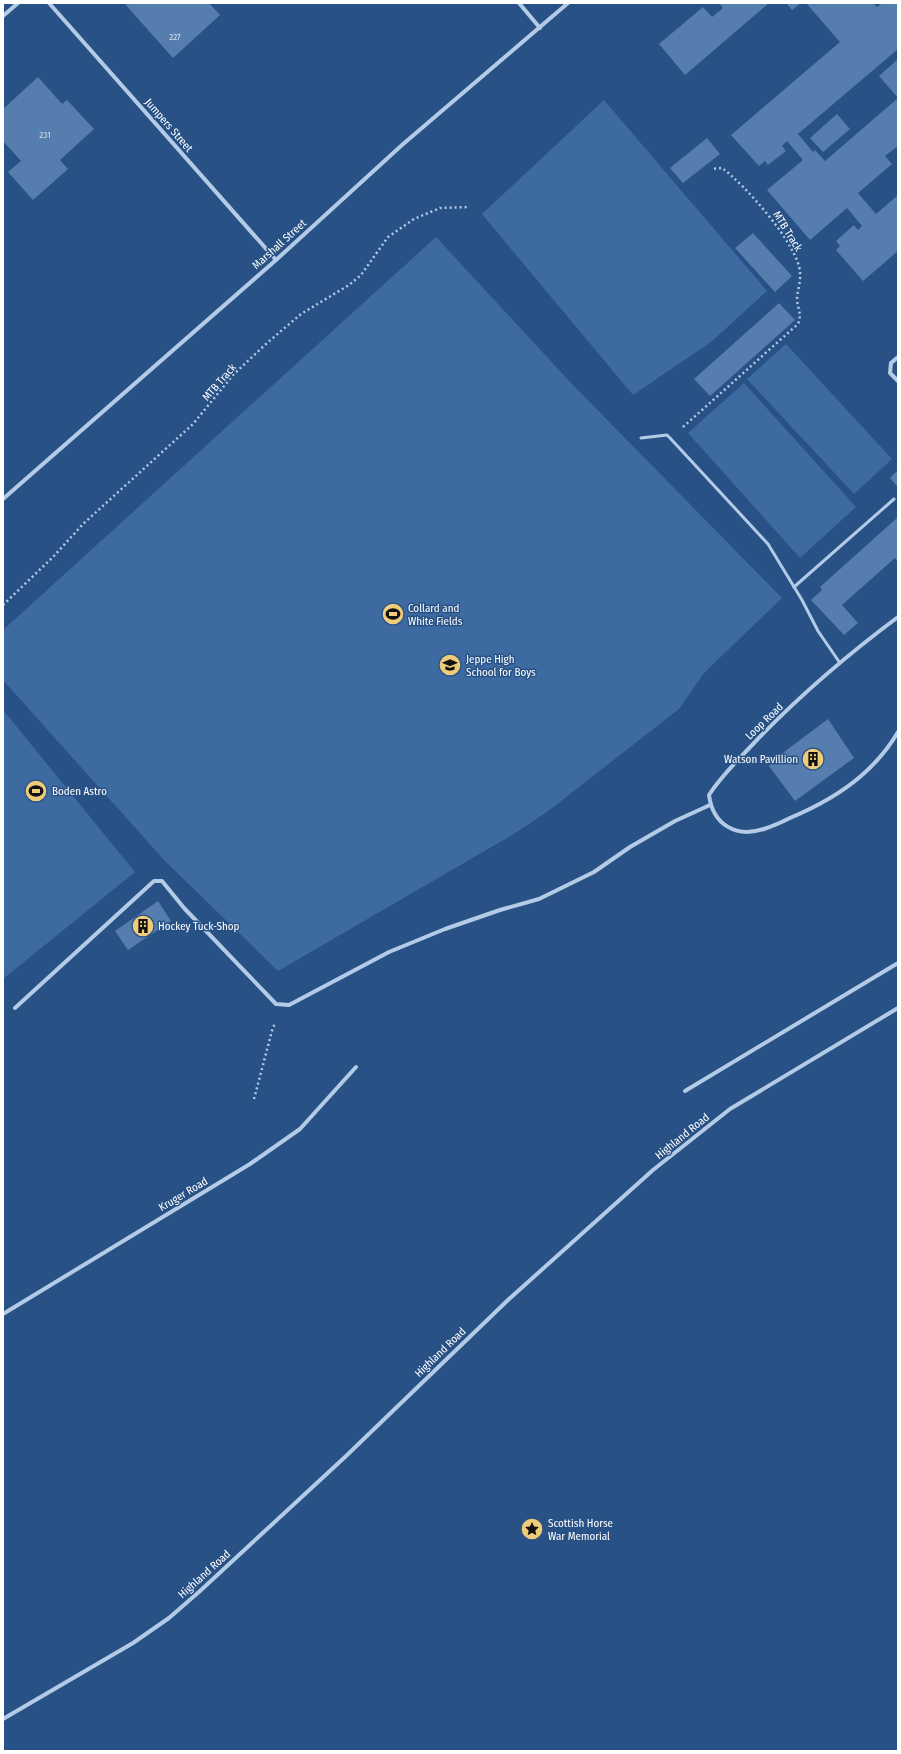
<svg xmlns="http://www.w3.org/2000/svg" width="901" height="1754" font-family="'Fira Sans Condensed',sans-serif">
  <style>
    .green { fill: #3d6ba1 }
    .building { fill: #557dae }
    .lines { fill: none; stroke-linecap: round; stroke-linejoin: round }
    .path { stroke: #b3cbe7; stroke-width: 2.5; stroke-dasharray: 2 3; stroke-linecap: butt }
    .lane { stroke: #b3cbe7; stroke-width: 3 }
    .street { stroke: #b3cbe7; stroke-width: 4 }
    .labels { text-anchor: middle; stroke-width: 3; stroke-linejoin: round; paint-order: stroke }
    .number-label { font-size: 9px; fill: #d4deeb }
    .street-label { font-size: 11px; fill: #fff; stroke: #285185 }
    .poi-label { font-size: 11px; fill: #fff; stroke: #285185; text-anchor: start }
  </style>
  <rect width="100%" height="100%" fill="#285185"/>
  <g class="green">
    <polygon points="604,100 767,291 711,342 633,395 482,214"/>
    <polygon points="436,237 571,383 782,598 704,673 679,709 547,812 514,834 278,971 164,860 3,680 3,630"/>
    <polygon points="786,344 892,459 854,494 747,379"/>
    <polygon points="744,383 856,507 800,558 688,433"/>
    <polygon points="3,710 135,872 3,979"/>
  </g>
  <g class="building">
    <polygon points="124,3 209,3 220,15 173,58"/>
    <polygon points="719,3 769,3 685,75 659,44 703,7 712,17 723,8"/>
    <polygon points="786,3 801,3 792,10"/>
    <polygon points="806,3 873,3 877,7 882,3 898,3 898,49 798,134 813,152 815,150 825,161 898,98 879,76 898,59 898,146 885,156 892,164 858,193 876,214 898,195 898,251 863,281 836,250 840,246 836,241 854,225 858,230 862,226 847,208 810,240 767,190 803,160 787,141 782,146 786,151 768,165 765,161 759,166 731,135 840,42"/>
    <polygon points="38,77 62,104 67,100 94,129 60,160 68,169 33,200 8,172 21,161 3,141 3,109"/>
    <polygon points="837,114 850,129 823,152 810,138"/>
    <polygon points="707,138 720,154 683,183 670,168"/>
    <polygon points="753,233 792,276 775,292 735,248"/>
    <polygon points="779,303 795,320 710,396 694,379"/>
    <polygon points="898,470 898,487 890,478"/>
    <polygon points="898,517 898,562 895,558 842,605 858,623 844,635 811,600 822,590 820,587"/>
    <polygon points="828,719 854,758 795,801 769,766 772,761"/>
    <polygon points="158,901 171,921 128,950 115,931"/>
  </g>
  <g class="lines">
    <g class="path">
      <path d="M683 427 798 324C802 314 798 309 797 300 797 291 801 282 800 273 799 245 744 184 722 168L712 169"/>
      <polyline points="3,605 53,557 83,524 193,424 233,375 267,343 301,314 349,285 361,275 388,237 414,219 440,208 469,207"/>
      <polyline points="254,1099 273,1027 276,1023"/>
    </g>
    <g class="lane">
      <polyline points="641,438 667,435 670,438 768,544 802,600 818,631 840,663"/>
      <polyline points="794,587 894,499"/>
    </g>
    <g class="street">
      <polyline points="49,3 276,260"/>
      <polyline points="519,3 540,28"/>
      <polyline points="3,16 18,3"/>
      <polyline points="898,357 891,363 890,373 898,381"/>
      <polyline points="3,499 276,260 402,145 568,3"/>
      <path d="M898 617C847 655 798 697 754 743 738 760 721 776 709 795 713 825 736 838 764 829 773 826 782 822 790 818 816 807 839 795 861 776 876 763 888 749 898 732"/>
      <polyline points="15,1008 154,881 162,881 184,908 276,1004 289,1005 389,952 445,929 500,910 539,899 594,872 630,847 675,821 710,805"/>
      <polyline points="685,1091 898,963"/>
      <polyline points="3,1314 250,1164 300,1129 356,1067"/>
      <polyline points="3,1719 133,1643 169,1618 200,1591 345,1457 508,1300 653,1170 730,1109 898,1008"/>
    </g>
  </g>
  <defs>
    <g id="stadium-disc" transform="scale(1.15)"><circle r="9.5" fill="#efcc79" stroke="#285185"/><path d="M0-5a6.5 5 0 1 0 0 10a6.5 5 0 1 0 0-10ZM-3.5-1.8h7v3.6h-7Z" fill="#111"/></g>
    <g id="school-disc" transform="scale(1.15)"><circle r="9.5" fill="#efcc79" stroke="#285185"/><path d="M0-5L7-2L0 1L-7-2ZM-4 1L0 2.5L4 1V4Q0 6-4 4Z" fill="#111"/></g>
    <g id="building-disc" transform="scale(1.15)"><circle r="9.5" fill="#efcc79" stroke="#285185"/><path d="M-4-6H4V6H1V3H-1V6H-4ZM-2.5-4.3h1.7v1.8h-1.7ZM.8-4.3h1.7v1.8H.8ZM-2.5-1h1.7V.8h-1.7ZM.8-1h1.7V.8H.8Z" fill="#111"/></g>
    <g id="sight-disc" transform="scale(1.15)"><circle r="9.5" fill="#efcc79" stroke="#285185"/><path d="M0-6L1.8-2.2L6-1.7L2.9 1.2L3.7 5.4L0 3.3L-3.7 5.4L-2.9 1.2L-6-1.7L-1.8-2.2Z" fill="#111"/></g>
  </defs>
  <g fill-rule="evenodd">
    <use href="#stadium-disc" x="393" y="614"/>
    <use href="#school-disc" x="450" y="665"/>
    <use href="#building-disc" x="813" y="759"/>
    <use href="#stadium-disc" x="36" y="791"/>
    <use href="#building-disc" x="143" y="926"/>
    <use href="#sight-disc" x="532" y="1529"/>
  </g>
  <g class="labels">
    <g class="number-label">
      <text x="175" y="40">227</text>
      <text x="45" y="138">231</text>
    </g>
    <g class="street-label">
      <text transform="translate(169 125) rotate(49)" y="4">Jumpers Street</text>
      <text transform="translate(788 231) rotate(58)" y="4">MTB Track</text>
      <text transform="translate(279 244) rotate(-42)" y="4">Marshall Street</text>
      <text transform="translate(219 382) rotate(-49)" y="4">MTB Track</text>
      <text transform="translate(764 721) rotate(-44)" y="4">Loop Road</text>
      <text transform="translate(682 1136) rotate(-39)" y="4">Highland Road</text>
      <text transform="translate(183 1194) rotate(-31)" y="4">Kruger Road</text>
      <text transform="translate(440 1352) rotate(-44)" y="4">Highland Road</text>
      <text transform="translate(204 1574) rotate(-42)" y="4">Highland Road</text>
    </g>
    <g class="poi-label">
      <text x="408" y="612">Collard and<tspan x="408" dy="13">White Fields</tspan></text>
      <text x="466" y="663">Jeppe High<tspan x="466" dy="13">School for Boys</tspan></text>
      <text x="798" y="763" text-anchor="end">Watson Pavillion</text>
      <text x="52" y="795">Boden Astro</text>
      <text x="158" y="930">Hockey Tuck-Shop</text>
      <text x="548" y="1527">Scottish Horse<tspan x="548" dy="13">War Memorial</tspan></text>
    </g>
  </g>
  <rect width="901" height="1754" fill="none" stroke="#ffffff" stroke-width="8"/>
</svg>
